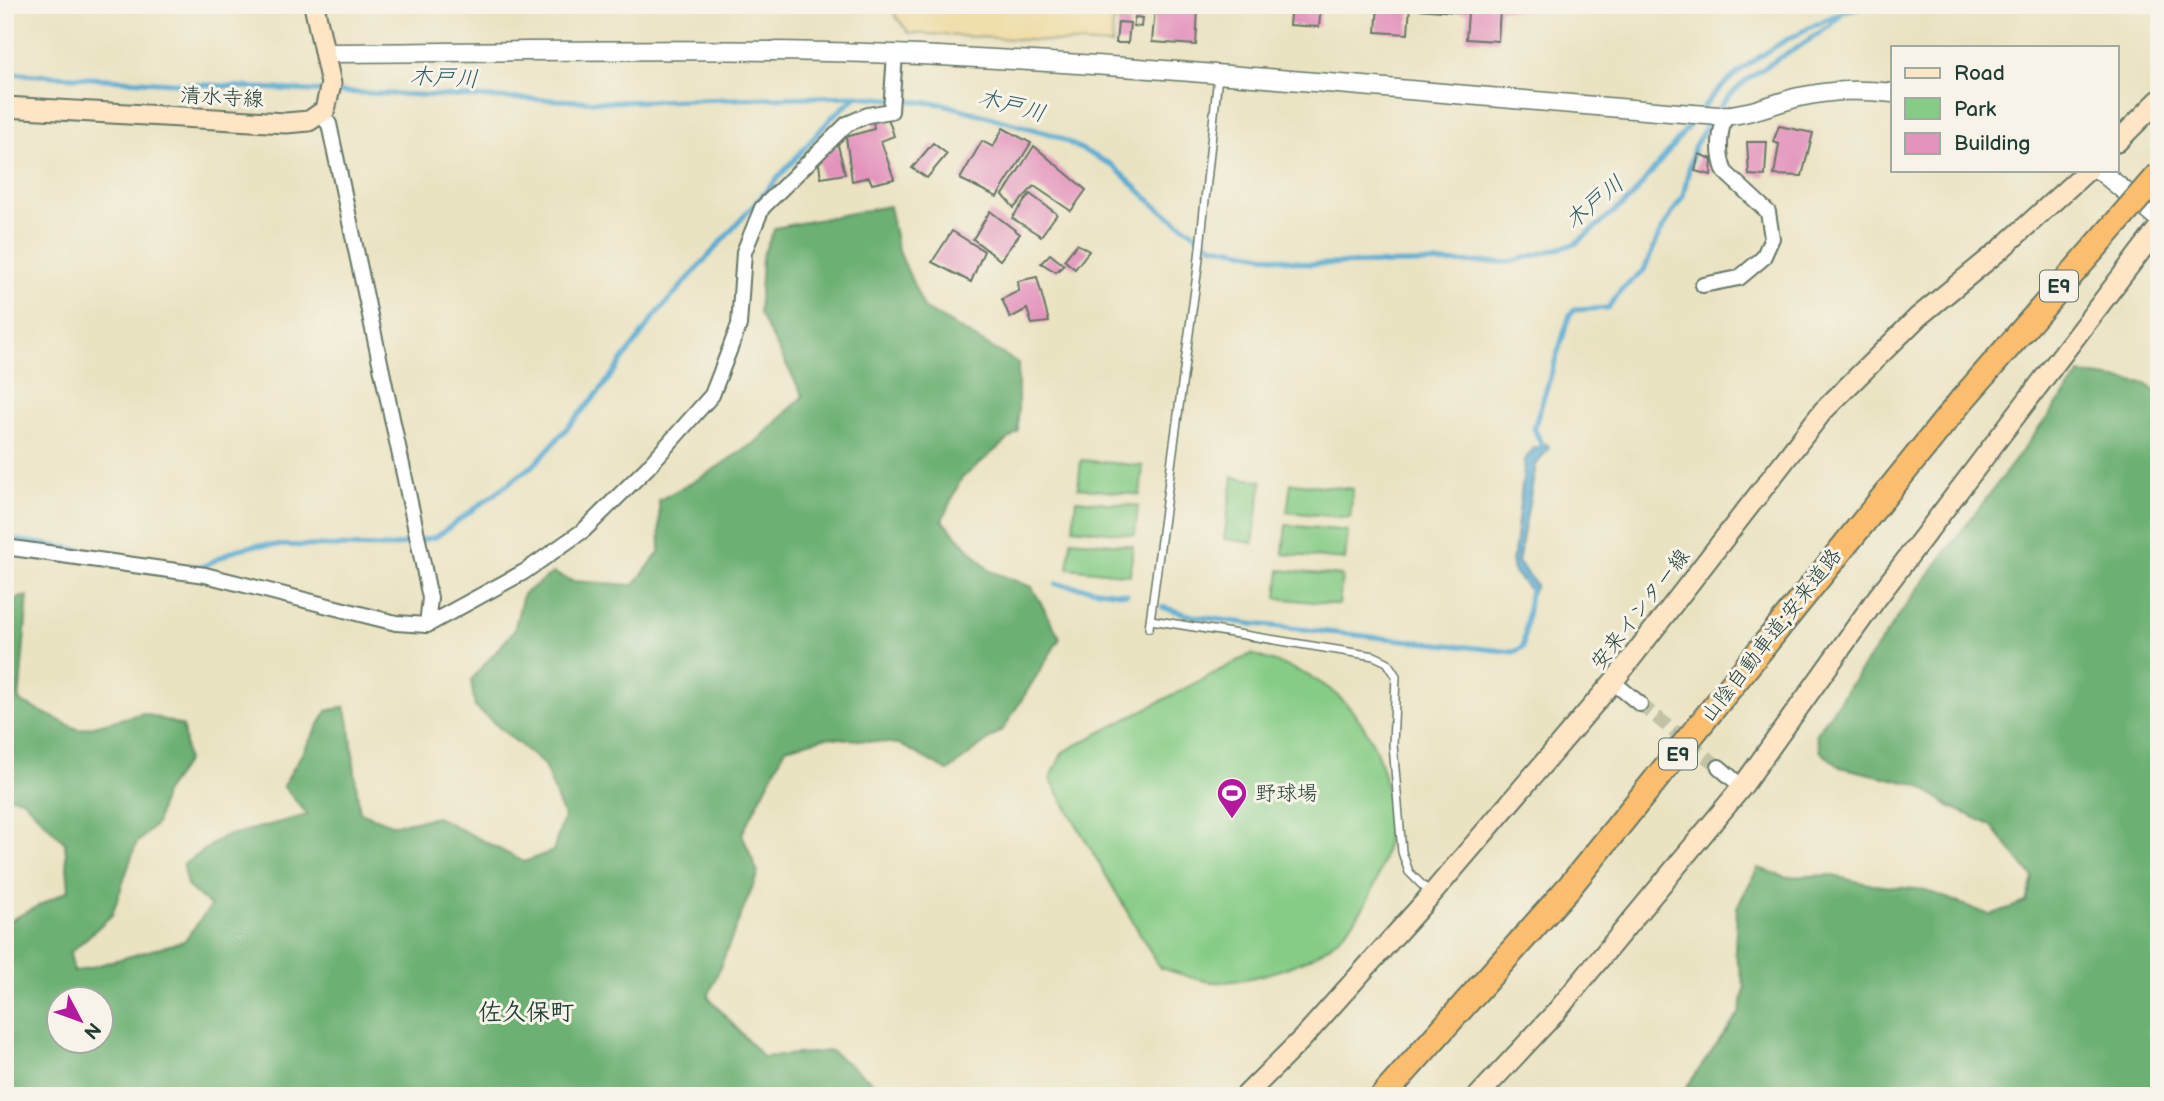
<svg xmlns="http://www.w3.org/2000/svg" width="2164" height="1101" font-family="'Balsamiq Sans','Klee One',sans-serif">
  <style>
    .green { fill: #86cc86; stroke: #52845d; stroke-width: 2 }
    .forest { fill: #6cb073; stroke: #467654; stroke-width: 2; fill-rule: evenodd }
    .sand { fill: #eeda9e; stroke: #868c69; stroke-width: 2 }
    .water { fill: #57aad2; stroke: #3b7483; stroke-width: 2 }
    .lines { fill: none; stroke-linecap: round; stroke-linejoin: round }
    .stream { stroke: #57aad2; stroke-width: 5 }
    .building { fill: #e393bc }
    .minor-tunnel { stroke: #c1c2a6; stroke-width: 14; stroke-dasharray: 14 7; stroke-linecap: butt }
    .service-casing { stroke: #676; stroke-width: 10 }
    .minor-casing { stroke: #676; stroke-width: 18 }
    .tertiary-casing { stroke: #676; stroke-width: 21 }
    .secondary-casing { stroke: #676; stroke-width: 23 }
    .motorway-casing { stroke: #676; stroke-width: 28 }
    .service { stroke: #fff; stroke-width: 7 }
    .minor { stroke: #fff; stroke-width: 14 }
    .tertiary { stroke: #fff; stroke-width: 18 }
    .secondary { stroke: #fde5c5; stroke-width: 19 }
    .motorway { stroke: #fabe6e; stroke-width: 24 }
    .motorway-bridge-casing { stroke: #676; stroke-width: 28; stroke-linecap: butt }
    .motorway-bridge { stroke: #fabe6e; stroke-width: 24 }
    .labels { text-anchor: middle; stroke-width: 6; stroke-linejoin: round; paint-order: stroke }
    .shield { fill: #f7f3e8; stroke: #60746a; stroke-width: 2 }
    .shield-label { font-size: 19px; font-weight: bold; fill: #1f3d34 }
    .street-label { font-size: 21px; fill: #1f3d34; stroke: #f7f3e8 }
    .poi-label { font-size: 21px; fill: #1f3d34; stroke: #f7f3e8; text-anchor: start }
    .water-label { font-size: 23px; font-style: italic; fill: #305e63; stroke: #f7f3e8 }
    .quarter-label { font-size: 24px; font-weight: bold; fill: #1f3d34; stroke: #f7f3e8 }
  </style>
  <rect width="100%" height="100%" fill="#f7f3e8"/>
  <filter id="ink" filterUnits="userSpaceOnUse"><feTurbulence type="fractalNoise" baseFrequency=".0143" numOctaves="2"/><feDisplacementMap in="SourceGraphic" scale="14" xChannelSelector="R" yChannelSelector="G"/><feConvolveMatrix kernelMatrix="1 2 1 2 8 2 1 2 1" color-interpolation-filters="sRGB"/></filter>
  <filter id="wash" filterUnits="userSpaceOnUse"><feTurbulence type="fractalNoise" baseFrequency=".00686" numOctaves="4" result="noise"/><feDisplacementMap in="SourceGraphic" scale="28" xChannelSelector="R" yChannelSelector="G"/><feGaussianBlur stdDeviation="1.57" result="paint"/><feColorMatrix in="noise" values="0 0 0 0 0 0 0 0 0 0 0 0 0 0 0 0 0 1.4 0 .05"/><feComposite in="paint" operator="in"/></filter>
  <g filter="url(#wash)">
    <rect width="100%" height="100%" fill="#eae3c2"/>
    <g class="green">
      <polygon points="1081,460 1143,466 1140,495 1078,488"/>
      <polygon points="1233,477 1262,481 1253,543 1224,539"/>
      <polygon points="1291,483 1353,489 1350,518 1287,512"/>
      <polygon points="1076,500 1138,506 1135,535 1073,528"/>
      <polygon points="1286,525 1348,531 1345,560 1283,554"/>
      <polygon points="1071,540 1133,546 1130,575 1068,568"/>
      <polygon points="1280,570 1342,576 1339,605 1277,598"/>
      <path d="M1251 654C1276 662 1302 670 1324 685 1407 742 1409 876 1335 941 1310 964 1256 980 1222 982 1203 984 1178 972 1160 968L1050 779 1063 752Z"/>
    </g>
    <g class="forest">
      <path d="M889 206 897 247 924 308 1018 363V431L961 479 942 520 990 571 1032 587 1060 638 1004 728 948 771 899 744 828 737 786 748 742 834 758 873 708 997 763 1057 831 1051 891 1096H5V923L69 890 65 843 22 799 5 796V601L28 596 19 701 79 730 143 713 183 726 187 761 164 793 156 824 136 844 112 915 70 953 74 972 184 941 211 906 187 886 183 865 223 837 308 815 283 786 327 711 345 707C355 741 353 776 360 812L394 825 437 817 524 862 553 851 564 817 544 765 475 707 471 680 514 631 523 594 553 573 572 581 634 585 660 551 659 500 702 477 757 441 803 396 759 313 762 257 775 228ZM60 1000H102V1042H60Z"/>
      <polygon points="2080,374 2145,383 2159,395 2159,1096 1680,1096 1740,1012 1745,987 1735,952 1737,907 1758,868 1787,877 1829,875 1873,885 1926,890 1990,915 2026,902 2033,878 1991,825 1951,807 1919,785 1840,767 1820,751 1816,734 1912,597"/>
    </g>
    <polygon class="sand" points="893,5 1134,5 1130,20 1113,21 1112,45 909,33 896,17"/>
    <polygon class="water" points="1547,444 1549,448 1536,465 1518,562 1536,585 1532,593 1513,571 1511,559 1514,555 1525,460 1534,448"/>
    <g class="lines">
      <g class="stream">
        <polyline points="5,73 310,91 608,102 857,96 943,104 1054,135 1112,165 1157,207 1211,245 1308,264 1510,262 1575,244 1631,198 1696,117"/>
        <path d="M1702 109C1734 66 1794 33 1843 12 1854 7 1868 7 1880 5"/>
        <path d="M1716 112C1747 67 1801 53 1840 16"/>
        <polyline points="1543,448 1534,428 1570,314 1574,310 1608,308 1621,290 1644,270 1660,233 1683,196 1694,147 1710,120"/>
        <polyline points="5,538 116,556"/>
        <polyline points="188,566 202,567 235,550 257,545 389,547 436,537 535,464 599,392 655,316 833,116 856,97"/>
        <polyline points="1056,584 1127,594"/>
        <polyline points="1162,607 1193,616 1253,624 1514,652 1523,647 1531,587"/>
      </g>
    </g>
    <g id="blocks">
      <g class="building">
        <polygon points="1291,5 1321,5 1319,27 1289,25"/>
        <polygon points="1326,5 1374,5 1374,11"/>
        <polygon points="1378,5 1410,5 1408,34 1376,32"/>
        <polygon points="1418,5 1530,5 1529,11 1500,9 1498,41 1466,39 1468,13 1417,9"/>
        <polygon points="1155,8 1198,10 1196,45 1152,42"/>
        <polygon points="1135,17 1142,18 1141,27 1133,26"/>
        <polygon points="1118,22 1130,23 1128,43 1116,43"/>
        <polygon points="888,118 894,136 881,141 894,179 872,184 869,177 852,181 846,137 874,129 873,120"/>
        <polygon points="1779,126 1813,133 1802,176 1774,175 1779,144 1773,142"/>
        <polygon points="1003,128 1031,143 997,197 960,179 982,141 993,147"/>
        <polygon points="1747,142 1767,142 1765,176 1749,175"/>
        <polygon points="933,143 947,154 927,178 912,168"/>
        <polygon points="838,145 845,174 821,178 818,157"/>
        <polygon points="1034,146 1086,190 1071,211 1034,186 1014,208 1003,195"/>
        <polygon points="1699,154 1712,159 1711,175 1695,171"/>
        <polygon points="1030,194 1057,214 1041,236 1012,218"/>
        <polygon points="990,211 1020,234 1000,260 973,239"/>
        <polygon points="952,231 984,251 971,282 932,262"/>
        <polygon points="1077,244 1089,251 1075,269 1064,260"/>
        <polygon points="1050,254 1064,265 1056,272 1041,263"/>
        <polygon points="1037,277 1049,322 1032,324 1027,309 1010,318 1002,299 1019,291 1018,281"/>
      </g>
    </g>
  </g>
  <g filter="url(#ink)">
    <use href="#blocks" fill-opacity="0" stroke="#676" stroke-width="2"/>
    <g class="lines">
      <polyline class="minor-tunnel" points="1640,704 1719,767"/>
      <g class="service-casing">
        <g id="service">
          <polyline points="1151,620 1374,656 1387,662 1396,676 1393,745 1402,852 1409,872 1431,894"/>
          <polyline points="1149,628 1198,267 1218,76"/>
        </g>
      </g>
      <g class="minor-casing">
        <g id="minor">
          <polyline points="321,115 329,124 417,535 430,598 427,625"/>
          <path d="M1703 285 1739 278 1763 258 1772 238 1768 212 1725 172C1717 153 1719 135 1725 116"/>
          <polyline points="5,547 205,575 396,623 427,625 524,572 584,530 647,468 712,395 739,325 744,252 762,208 847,124 868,115 891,111 895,54"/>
          <polyline points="1613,682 1640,704"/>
          <polyline points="1719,767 1742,787"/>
        </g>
      </g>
      <g class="tertiary-casing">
        <g id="tertiary">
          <path d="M324 53C513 52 703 47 893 54 1169 65 1444 95 1719 116 1749 115 1771 104 1799 97 1833 90 1859 89 1893 93"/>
          <polyline points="2099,170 2159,219"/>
        </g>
      </g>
      <g class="secondary-casing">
        <g id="secondary">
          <polyline points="5,107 286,123 309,121 325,110 331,84 314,5"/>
          <polyline points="2117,142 2159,100"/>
          <polyline points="1245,1096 1302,1039 1431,895 1613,682 1823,411 1918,317 2001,249 2088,170"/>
          <polyline points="1478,1096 1556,1012 1742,787 1874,602 2159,227"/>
        </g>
      </g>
      <g class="motorway-casing">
        <polyline id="motorway" points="1383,1096 1570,886 1961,401"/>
      </g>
      <use href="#service" class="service"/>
      <use href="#minor" class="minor"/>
      <use href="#tertiary" class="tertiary"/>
      <use href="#secondary" class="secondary"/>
      <use href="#motorway" class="motorway"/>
      <g class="motorway-bridge-casing">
        <polyline id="motorway-bridge" points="1961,401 2159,174"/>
      </g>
      <use href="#motorway-bridge" class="motorway-bridge"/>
    </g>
  </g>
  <defs>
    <g id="stadium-pin" transform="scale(1.575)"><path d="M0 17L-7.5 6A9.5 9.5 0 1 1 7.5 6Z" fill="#b5179e" stroke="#f7f3e8"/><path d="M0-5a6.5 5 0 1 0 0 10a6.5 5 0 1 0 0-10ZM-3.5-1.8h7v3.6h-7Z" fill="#fff"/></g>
  </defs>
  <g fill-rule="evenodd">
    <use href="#stadium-pin" x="1232" y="793"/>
  </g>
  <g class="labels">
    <g class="shield">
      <rect x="2040" y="270.5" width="38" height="31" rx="5"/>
      <rect x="1659" y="738.5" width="38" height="31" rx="5"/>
    </g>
    <g class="shield-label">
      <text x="2059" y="293">E9</text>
      <text x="1678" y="761">E9</text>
    </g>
    <g class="street-label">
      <text transform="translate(222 97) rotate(3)" y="7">清水寺線</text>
      <text transform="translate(1640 609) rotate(-52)" y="7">安来インター線</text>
      <text transform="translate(1771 635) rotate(-52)" y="7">山陰自動車道;安来道路</text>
    </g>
    <g class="poi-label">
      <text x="1255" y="800">野球場</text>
    </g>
    <g class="water-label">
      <text transform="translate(444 77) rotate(3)" y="8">木戸川</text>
      <text transform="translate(1012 105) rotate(15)" y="8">木戸川</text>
      <text transform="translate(1594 202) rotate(-40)" y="8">木戸川</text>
    </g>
    <g class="quarter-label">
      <text x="526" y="1020">佐久保町</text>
    </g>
  </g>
  <rect width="2164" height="1101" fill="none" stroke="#f7f3e8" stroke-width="28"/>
  <rect x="1891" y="46" width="228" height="126" fill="#f7f3e8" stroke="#a1aaa0" stroke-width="2"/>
  <rect x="1905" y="68" width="35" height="10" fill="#fde5c5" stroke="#a1aaa0" stroke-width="2"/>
  <text x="1954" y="80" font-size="21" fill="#1f3d34">Road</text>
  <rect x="1905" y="98" width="35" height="21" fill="#86cc86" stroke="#a1aaa0" stroke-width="2"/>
  <text x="1954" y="116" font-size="21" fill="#1f3d34">Park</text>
  <rect x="1905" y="133" width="35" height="21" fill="#e393bc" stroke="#a1aaa0" stroke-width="2"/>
  <text x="1954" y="150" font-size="21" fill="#1f3d34">Building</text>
  <g transform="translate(80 1020) rotate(131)"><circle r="33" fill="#f7f3e8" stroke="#a1aaa0" stroke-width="2"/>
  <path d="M0-5L12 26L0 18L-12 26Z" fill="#b5179e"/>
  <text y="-10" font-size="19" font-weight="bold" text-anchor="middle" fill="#1f3d34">N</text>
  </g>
</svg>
